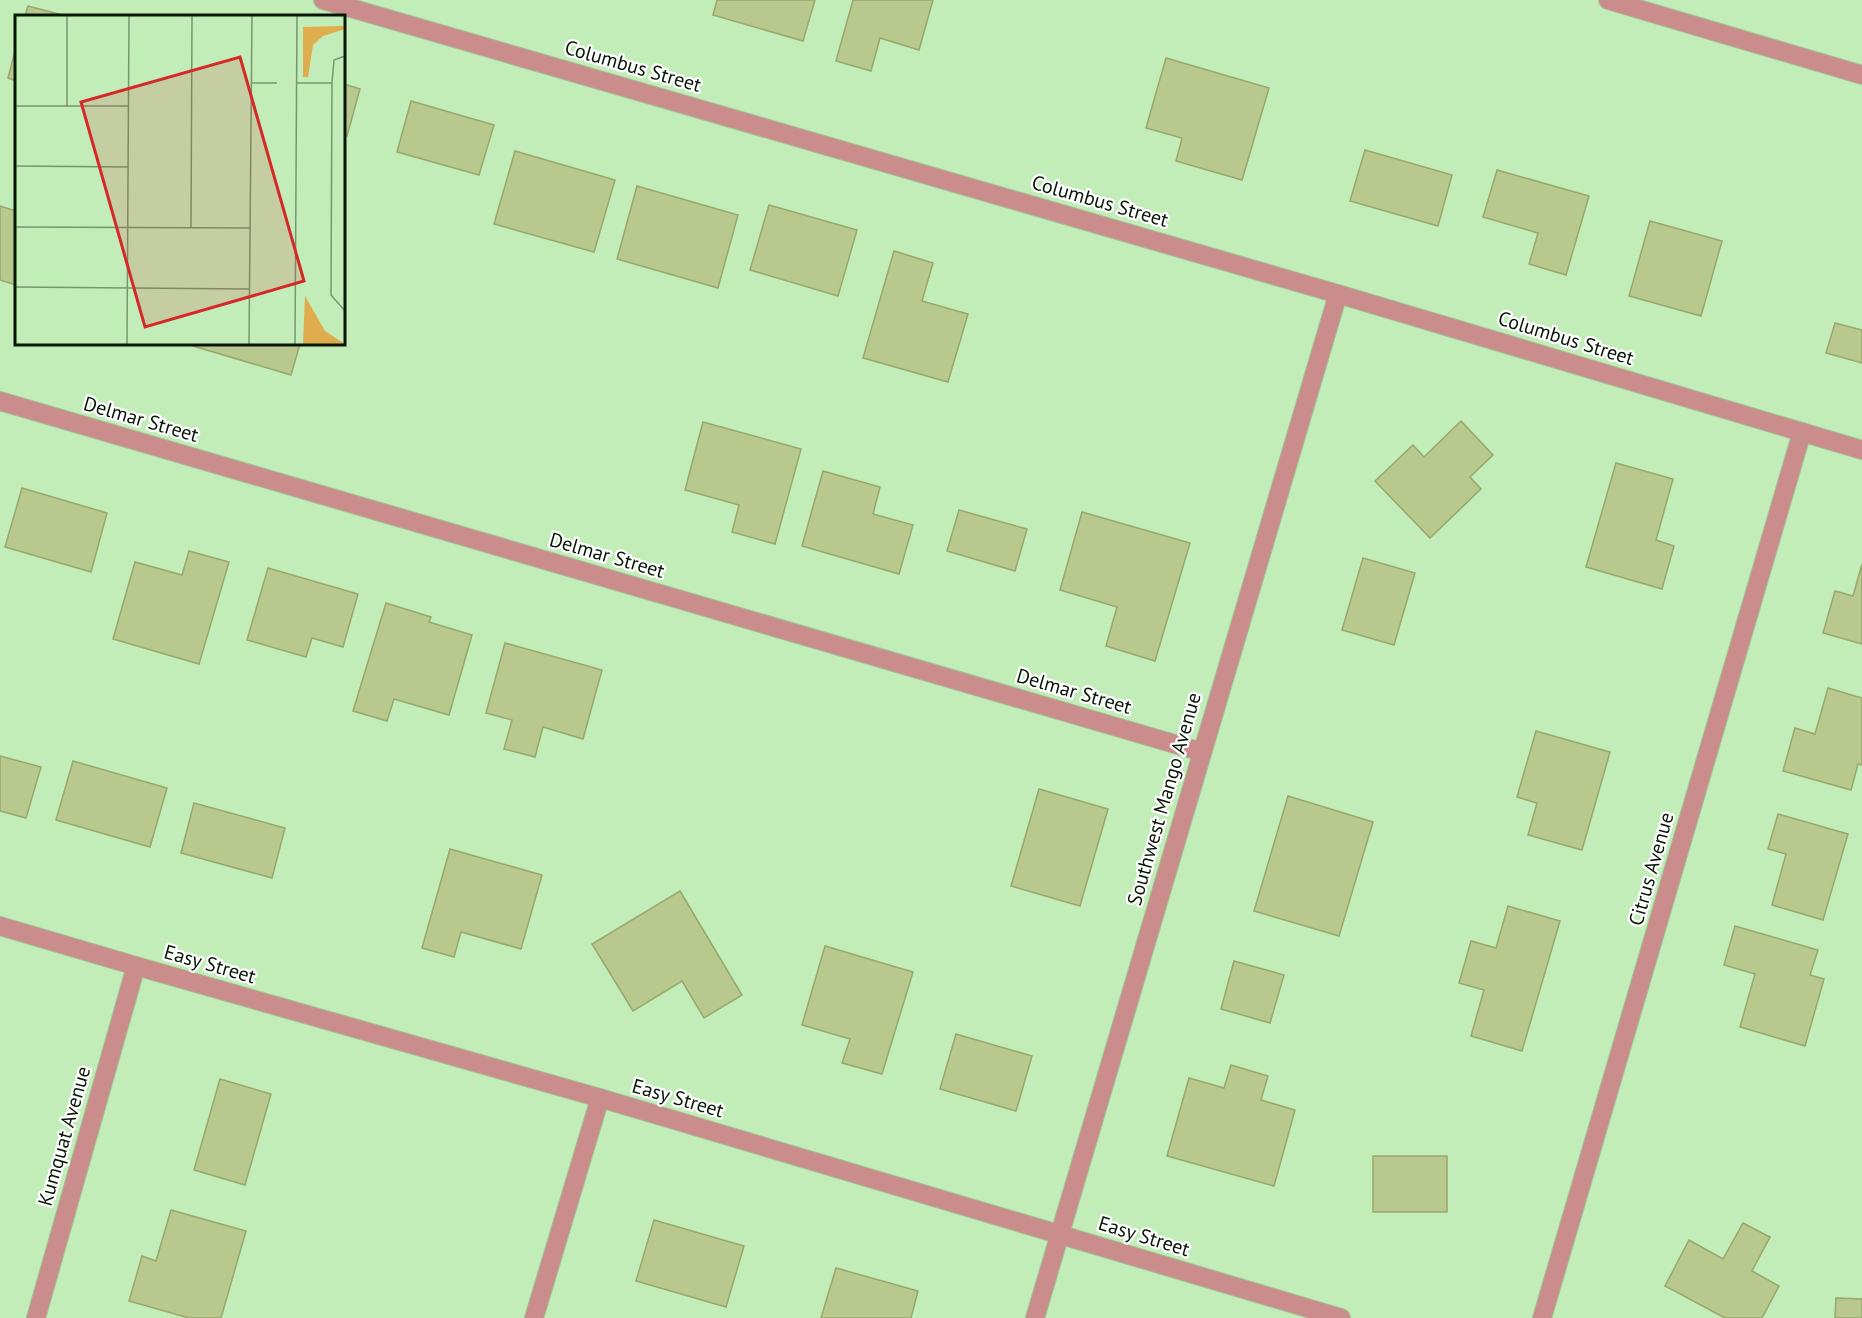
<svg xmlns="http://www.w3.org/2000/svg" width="1862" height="1318" font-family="'PT Sans',sans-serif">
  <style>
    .building { fill: #b9c88c; stroke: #98a76c; stroke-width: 1.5 }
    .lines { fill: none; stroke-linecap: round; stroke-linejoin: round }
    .minor-casing { stroke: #a0c598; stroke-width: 20 }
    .tertiary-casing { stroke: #a0c598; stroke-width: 20 }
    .minor { stroke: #ca8d8c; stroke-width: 18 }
    .tertiary { stroke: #ca8d8c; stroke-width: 18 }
    .labels { text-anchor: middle; stroke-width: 4.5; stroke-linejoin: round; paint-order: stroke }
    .street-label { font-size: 20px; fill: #071605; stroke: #fff }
    .inset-road { fill: none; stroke: #779670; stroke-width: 1.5 }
    .view { fill: #d62828; fill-opacity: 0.15; stroke: #d62828; stroke-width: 3 }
    .inset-edge { fill: none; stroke: #071605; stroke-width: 3 }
  </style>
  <rect width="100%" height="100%" fill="#c2ecb8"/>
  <g class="building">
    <polygon points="717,0 815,0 803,41 713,15"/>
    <polygon points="853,0 933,0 919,50 880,38 871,71 836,61"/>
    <polygon points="28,6 66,16 25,16"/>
    <polygon points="16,47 16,81 8,78"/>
    <polygon points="1166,58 1269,88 1242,180 1176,161 1182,138 1146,128"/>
    <polygon points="344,84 360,89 347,136 344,135"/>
    <polygon points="411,101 494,125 479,175 397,152"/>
    <polygon points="1365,150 1452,175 1438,226 1350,201"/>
    <polygon points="515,151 615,180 594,252 494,224"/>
    <polygon points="1497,170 1589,196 1566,275 1529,264 1538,233 1483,217"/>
    <polygon points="637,186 738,215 718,288 617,259"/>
    <polygon points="769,205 857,230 838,296 750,270"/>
    <polygon points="0,206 16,211 16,285 0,280"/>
    <polygon points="1650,221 1722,241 1701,316 1629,296"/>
    <polygon points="894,251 933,263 922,301 968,314 948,382 863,358"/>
    <polygon points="1835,323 1862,330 1862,363 1826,353"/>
    <polygon points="194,344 300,344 291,375 193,346"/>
    <polygon points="1461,421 1493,455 1470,477 1481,489 1430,538 1375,481 1413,445 1424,457"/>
    <polygon points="703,422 801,449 775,544 732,532 739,505 685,490"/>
    <polygon points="1616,463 1673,479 1656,540 1674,546 1662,589 1586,567"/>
    <polygon points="823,471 880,487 873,514 913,525 899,574 802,546"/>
    <polygon points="22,488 107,513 91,572 5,547"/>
    <polygon points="959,510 1027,529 1015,571 947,551"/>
    <polygon points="1082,512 1190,543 1155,661 1106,646 1117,607 1060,590"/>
    <polygon points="189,551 229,562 199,664 113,639 135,562 182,575"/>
    <polygon points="1363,558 1415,573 1394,645 1342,630"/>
    <polygon points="1862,564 1862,644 1823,633 1835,591 1853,596"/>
    <polygon points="268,568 358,594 343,647 312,638 306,657 247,640"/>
    <polygon points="386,603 431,617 429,622 472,635 449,715 394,699 387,721 353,711"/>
    <polygon points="505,643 602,670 583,739 543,727 535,757 504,749 512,720 486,713"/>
    <polygon points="1828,688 1862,698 1862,765 1858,764 1851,790 1783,771 1795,728 1815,734"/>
    <polygon points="1536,731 1610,752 1582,850 1528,835 1537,803 1517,797"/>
    <polygon points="0,756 41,767 26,818 0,811"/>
    <polygon points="73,761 167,788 150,847 56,820"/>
    <polygon points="1039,789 1108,809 1080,906 1011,886"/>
    <polygon points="1288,796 1373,822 1339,936 1254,911"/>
    <polygon points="194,803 285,828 272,878 181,853"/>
    <polygon points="1778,814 1848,834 1823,920 1772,905 1786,854 1768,849"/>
    <polygon points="450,849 542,875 521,949 461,932 454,957 422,948"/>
    <polygon points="680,891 742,995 704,1018 682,981 633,1011 592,944"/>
    <polygon points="1508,906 1560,921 1522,1051 1471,1036 1484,990 1459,983 1471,941 1496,948"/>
    <polygon points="1735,926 1818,950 1810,975 1824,979 1805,1046 1740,1027 1755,974 1724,965"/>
    <polygon points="825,946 913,972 882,1074 842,1063 850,1039 802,1025"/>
    <polygon points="1234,961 1284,975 1270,1023 1221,1009"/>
    <polygon points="956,1034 1032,1056 1016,1111 940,1089"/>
    <polygon points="1231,1065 1268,1076 1261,1100 1295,1110 1274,1186 1167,1156 1189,1078 1224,1088"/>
    <polygon points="220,1079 271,1094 245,1185 194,1170"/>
    <rect x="1373" y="1156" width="74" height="56"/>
    <polygon points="171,1210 246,1231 221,1318 189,1318 129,1301 142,1256 156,1261"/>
    <polygon points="654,1220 744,1246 726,1307 636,1281"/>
    <polygon points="1743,1223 1770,1237 1752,1271 1779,1286 1762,1318 1725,1318 1665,1286 1689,1240 1723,1259"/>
    <polygon points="836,1268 918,1291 911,1318 821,1318"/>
    <polygon points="1836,1298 1862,1299 1862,1318 1835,1318"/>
  </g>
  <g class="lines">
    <g class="minor-casing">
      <g id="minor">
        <polyline points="323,0 1338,294 1862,450"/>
        <polyline points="1608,0 1862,75"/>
        <polyline points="0,401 1202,752"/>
        <polyline points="36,1318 136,966"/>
        <polyline points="534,1318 600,1098"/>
        <polyline points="1035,1318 1338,294"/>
        <polyline points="1542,1318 1802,432"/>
      </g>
    </g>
    <g class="tertiary-casing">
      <polyline id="tertiary" points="0,926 136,966 600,1098 1341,1318"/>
    </g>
    <use href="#minor" class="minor"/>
    <use href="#tertiary" class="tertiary"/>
  </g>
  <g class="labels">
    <g class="street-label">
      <text transform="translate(633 66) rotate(16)" y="7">Columbus Street</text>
      <text transform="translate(1100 201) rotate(16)" y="7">Columbus Street</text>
      <text transform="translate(1566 338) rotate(17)" y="7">Columbus Street</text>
      <text transform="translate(141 419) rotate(16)" y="7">Delmar Street</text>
      <text transform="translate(607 555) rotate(16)" y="7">Delmar Street</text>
      <text transform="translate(1074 691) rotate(16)" y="7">Delmar Street</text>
      <text transform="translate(1164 799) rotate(-74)" y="7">Southwest Mango Avenue</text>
      <text transform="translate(1651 869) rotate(-74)" y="7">Citrus Avenue</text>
      <text transform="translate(210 964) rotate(16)" y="7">Easy Street</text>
      <text transform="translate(678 1098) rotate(16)" y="7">Easy Street</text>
      <text transform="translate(64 1136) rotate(-74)" y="7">Kumquat Avenue</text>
      <text transform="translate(1144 1236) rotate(17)" y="7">Easy Street</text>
    </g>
  </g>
  <g transform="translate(15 15)">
    <rect width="330" height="330" fill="#c2ecb8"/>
    <path d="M330 1V14L308 21 298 30 293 62H288V12L329 11ZM290 281 310 316 330 329H288Z" fill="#e0ad4e"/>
    <path class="inset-road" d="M52 1V92M330 41 319 45 317 68 316 280 330 296M236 68H262M282 68H317M0 91H113M0 151 113 152M0 212 236 213M176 212 177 1M0 272 235 274M112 329 114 1M234 329 237 1M280 329 282 1"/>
    <path class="view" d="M225 42 289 266 130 312 66 87Z"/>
    <rect width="330" height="330" class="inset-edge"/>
  </g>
</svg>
